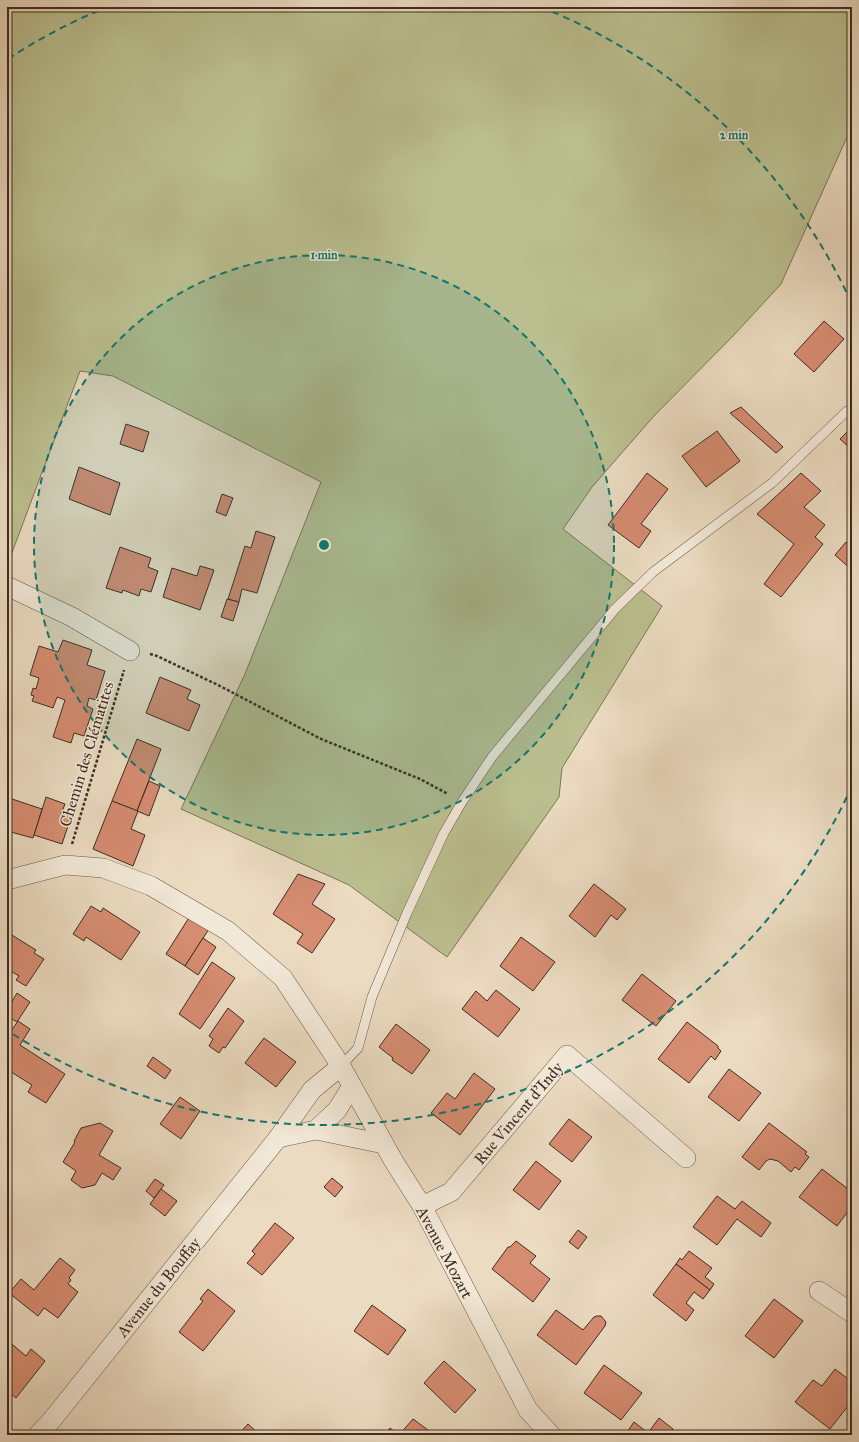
<svg xmlns="http://www.w3.org/2000/svg" width="859" height="1442" font-family="'IM FELL Great Primer',serif">
  <style>
    .green { fill: #bbbf90; stroke: #7e7658 }
    .building { fill: #d68c71; stroke: #402c21 }
    .lines { fill: none; stroke-linecap: round; stroke-linejoin: round }
    .service-casing { stroke: #6b5849; stroke-width: 10 }
    .minor-casing { stroke: #6b5849; stroke-width: 20 }
    .path { stroke: #402c21; stroke-width: 2.5; stroke-dasharray: 3 2; stroke-linecap: butt }
    .service { stroke: #f2e8d7; stroke-width: 9 }
    .minor { stroke: #f2e8d7; stroke-width: 19 }
    .ring { fill: none; stroke: #0f766e; stroke-width: 2; stroke-dasharray: 7 5 }
    .labels { text-anchor: middle; stroke-width: 3; stroke-linejoin: round; paint-order: stroke }
    .street-label { font-size: 16px; fill: #402c21; stroke: #f2e8d7 }
    .centre { fill: #0f766e; stroke: #f2e8d7; stroke-width: 2 }
    .ring-label { font-size: 12px; text-anchor: middle; font-weight: bold; fill: #0f766e; stroke: #f2e8d7; stroke-width: 3; stroke-linejoin: round; paint-order: stroke }
  </style>
  <rect width="100%" height="100%" fill="#ebdbc1"/>
  <filter id="stains"><feTurbulence type="fractalNoise" baseFrequency=".005" numOctaves="4"/><feColorMatrix values="0 0 0 0 .2 0 0 0 0 .09 0 0 0 0 .02 0 0 0 .5 -.17"/></filter>
  <radialGradient id="worn" r=".72"><stop offset=".6" stop-color="#630" stop-opacity="0"/><stop offset="1" stop-color="#630" stop-opacity=".3"/></radialGradient>
  <polygon class="green" points="7,7 852,7 852,126 781,284 733,336 654,416 592,487 563,529 662,606 562,768 559,797 447,957 349,885 181,809 245,674 321,482 113,376 80,371 10,558 7,557"/>
  <g class="building">
    <polygon points="824,321 844,339 814,372 794,354"/>
    <polygon points="741,407 783,447 776,453 730,413"/>
    <polygon points="126,424 149,432 143,452 120,444"/>
    <polygon points="852,427 852,450 840,439"/>
    <polygon points="717,431 740,461 706,487 682,456"/>
    <polygon points="79,467 120,483 110,515 69,499"/>
    <polygon points="647,473 668,489 641,524 651,531 639,548 608,525"/>
    <polygon points="801,473 821,491 804,507 825,525 815,537 823,544 781,597 764,584 794,544 757,514"/>
    <polygon points="222,494 233,498 226,516 216,512"/>
    <polygon points="256,531 275,537 257,593 242,589 239,602 228,599 245,546 251,548"/>
    <polygon points="846,542 852,547 852,570 835,555"/>
    <polygon points="120,547 151,558 148,567 158,571 151,592 141,589 139,596 123,590 122,593 106,588"/>
    <polygon points="200,566 214,570 200,610 163,597 172,568 197,576"/>
    <polygon points="227,599 239,602 233,621 221,617"/>
    <polygon points="63,640 92,650 87,665 105,671 96,700 89,698 87,706 93,709 84,736 74,733 71,743 53,737 65,700 57,697 53,708 32,701 34,696 31,695 33,688 36,689 39,678 30,675 39,646 58,652"/>
    <polygon points="160,677 191,690 187,699 200,705 189,731 146,713"/>
    <polygon points="137,739 161,749 137,811 112,801"/>
    <polygon points="149,781 160,786 149,816 137,811"/>
    <polygon points="46,797 65,804 61,814 71,817 62,844 34,835"/>
    <polygon points="9,798 42,809 33,838 7,831 7,801"/>
    <polygon points="112,801 138,811 131,829 145,835 133,866 93,849"/>
    <polygon points="298,874 325,884 312,904 335,919 312,953 297,943 303,934 273,914"/>
    <polygon points="594,884 626,909 617,920 611,915 595,937 569,916"/>
    <polygon points="91,906 101,912 103,908 140,932 121,960 86,937 84,941 73,934"/>
    <polygon points="190,916 209,929 185,966 166,954"/>
    <polygon points="7,932 36,950 34,953 44,959 26,986 16,980 19,976 7,969"/>
    <polygon points="521,937 555,962 533,991 500,966"/>
    <polygon points="203,938 216,947 198,975 185,966"/>
    <polygon points="212,962 235,978 200,1029 179,1014"/>
    <polygon points="642,974 676,1001 656,1026 622,1000"/>
    <polygon points="496,990 520,1009 498,1037 462,1009 476,991 487,1001"/>
    <polygon points="17,993 30,1002 17,1022 7,1016 7,1003 10,1005"/>
    <polygon points="228,1008 244,1021 225,1048 223,1047 219,1053 209,1046 213,1039 209,1036"/>
    <polygon points="18,1021 30,1029 20,1045 65,1074 46,1103 28,1092 32,1085 8,1070 7,1071 7,1037"/>
    <polygon points="687,1022 718,1046 718,1048 721,1051 715,1060 711,1056 689,1083 658,1059"/>
    <polygon points="396,1024 430,1050 412,1074 392,1060 393,1058 379,1047"/>
    <polygon points="264,1038 296,1062 276,1087 245,1063"/>
    <polygon points="153,1057 171,1070 165,1079 147,1066"/>
    <polygon points="729,1069 761,1093 739,1121 708,1097"/>
    <polygon points="474,1073 495,1089 460,1135 431,1113 447,1093 455,1099"/>
    <polygon points="180,1097 200,1111 181,1139 160,1124"/>
    <polygon points="569,1119 592,1137 572,1162 549,1144"/>
    <polygon points="100,1123 113,1131 99,1155 121,1168 113,1180 102,1173 95,1185 82,1188 71,1180 76,1171 63,1162 75,1142 74,1141 81,1128"/>
    <polygon points="769,1123 807,1152 805,1154 809,1157 799,1170 795,1167 791,1172 778,1161 770,1159 766,1161 759,1170 742,1157"/>
    <polygon points="536,1161 561,1181 539,1210 513,1190"/>
    <polygon points="822,1169 852,1192 852,1206 837,1226 799,1197"/>
    <polygon points="332,1178 343,1187 335,1197 324,1187"/>
    <polygon points="155,1179 164,1185 154,1198 146,1191"/>
    <polygon points="161,1189 177,1201 165,1216 150,1204"/>
    <polygon points="717,1196 735,1209 742,1201 771,1223 761,1237 737,1219 717,1245 693,1227"/>
    <polygon points="275,1223 294,1238 262,1275 247,1263 255,1254 252,1251"/>
    <polygon points="578,1230 587,1237 578,1249 569,1242"/>
    <polygon points="516,1241 536,1256 530,1263 550,1279 533,1302 492,1269 508,1247 510,1247"/>
    <polygon points="689,1251 712,1268 705,1277 714,1284 710,1290 676,1264 680,1258 682,1260"/>
    <polygon points="60,1258 75,1270 69,1278 71,1280 68,1284 78,1292 58,1318 44,1308 38,1316 9,1293 21,1279 34,1290"/>
    <polygon points="676,1264 710,1290 703,1299 694,1292 686,1303 694,1310 686,1321 653,1295"/>
    <polygon points="208,1289 235,1311 203,1351 179,1332 203,1301 200,1299"/>
    <polygon points="774,1299 803,1321 774,1358 745,1336"/>
    <polygon points="372,1305 406,1330 388,1355 354,1331"/>
    <polygon points="556,1310 583,1330 594,1317 597,1316 601,1316 606,1322 605,1326 576,1365 537,1335"/>
    <polygon points="7,1340 26,1356 31,1349 45,1361 16,1398 7,1390"/>
    <polygon points="444,1361 476,1390 455,1413 424,1383"/>
    <polygon points="604,1365 642,1393 621,1420 584,1393"/>
    <polygon points="835,1369 852,1382 852,1401 830,1429 795,1402 813,1380 822,1386"/>
    <polygon points="659,1418 673,1429 669,1435 625,1435 634,1422 648,1433"/>
    <polygon points="413,1419 428,1430 424,1435 399,1435"/>
    <polygon points="248,1424 259,1434 259,1435 238,1435"/>
    <polygon points="390,1428 399,1435 385,1435"/>
  </g>
  <g class="lines">
    <g class="service-casing">
      <polyline id="service" points="341,1066 358,1048 372,997 407,913 444,833 462,802 492,757 615,609 653,572 772,483 847,411"/>
    </g>
    <g class="minor-casing">
      <g id="minor">
        <polyline points="7,586 72,617 130,651"/>
        <polyline points="7,880 65,865 103,868 151,886 228,931 283,978 341,1066 393,1160 422,1206 528,1410 551,1435"/>
        <polyline points="341,1066 312,1090 278,1138 316,1130 337,1110 352,1086"/>
        <polyline points="316,1130 384,1144"/>
        <polyline points="422,1206 451,1192 567,1055 686,1158"/>
        <polyline points="819,1291 852,1313"/>
        <polyline points="38,1435 51,1421 278,1138"/>
      </g>
    </g>
    <g class="path">
      <polyline points="150,654 157,656 218,685 321,739 420,779 448,794"/>
      <polyline points="72,844 124,670"/>
    </g>
    <use href="#service" class="service"/>
    <use href="#minor" class="minor"/>
  </g>
  <circle cx="324" cy="545" r="290" fill="#0f766e" fill-opacity=".12"/>
  <g class="ring">
    <circle cx="324" cy="545" r="290"/>
    <path d="M852 786A580 580 0 0 1 8 1031M8 59A580 580 0 0 1 107 7M541 7A580 580 0 0 1 852 304"/>
  </g>
  <g class="labels">
    <g class="street-label">
      <text transform="translate(86 754) rotate(-73)" y="6">Chemin des Clématites</text>
      <text transform="translate(518 1113) rotate(-50)" y="6">Rue Vincent d'Indy</text>
      <text transform="translate(445 1252) rotate(62)" y="6">Avenue Mozart</text>
      <text transform="translate(158 1287) rotate(-51)" y="6">Avenue du Bouffay</text>
    </g>
  </g>
  <circle cx="324" cy="545" r="6" class="centre"/>
  <g class="ring-label">
    <text x="734" y="139">2 min</text>
    <text x="324" y="259">1 min</text>
  </g>
  <rect width="859" height="1442" fill="none" stroke="#ebdbc1" stroke-width="24"/>
  <rect x="8" y="8" width="843" height="1426" fill="none" stroke="#402c21" stroke-width="2"/>
  <rect x="12" y="12" width="835" height="1418" fill="none" stroke="#402c21"/>
  <rect width="100%" height="100%" filter="url(#stains)"/>
  <rect width="100%" height="100%" fill="url(#worn)"/>
</svg>
